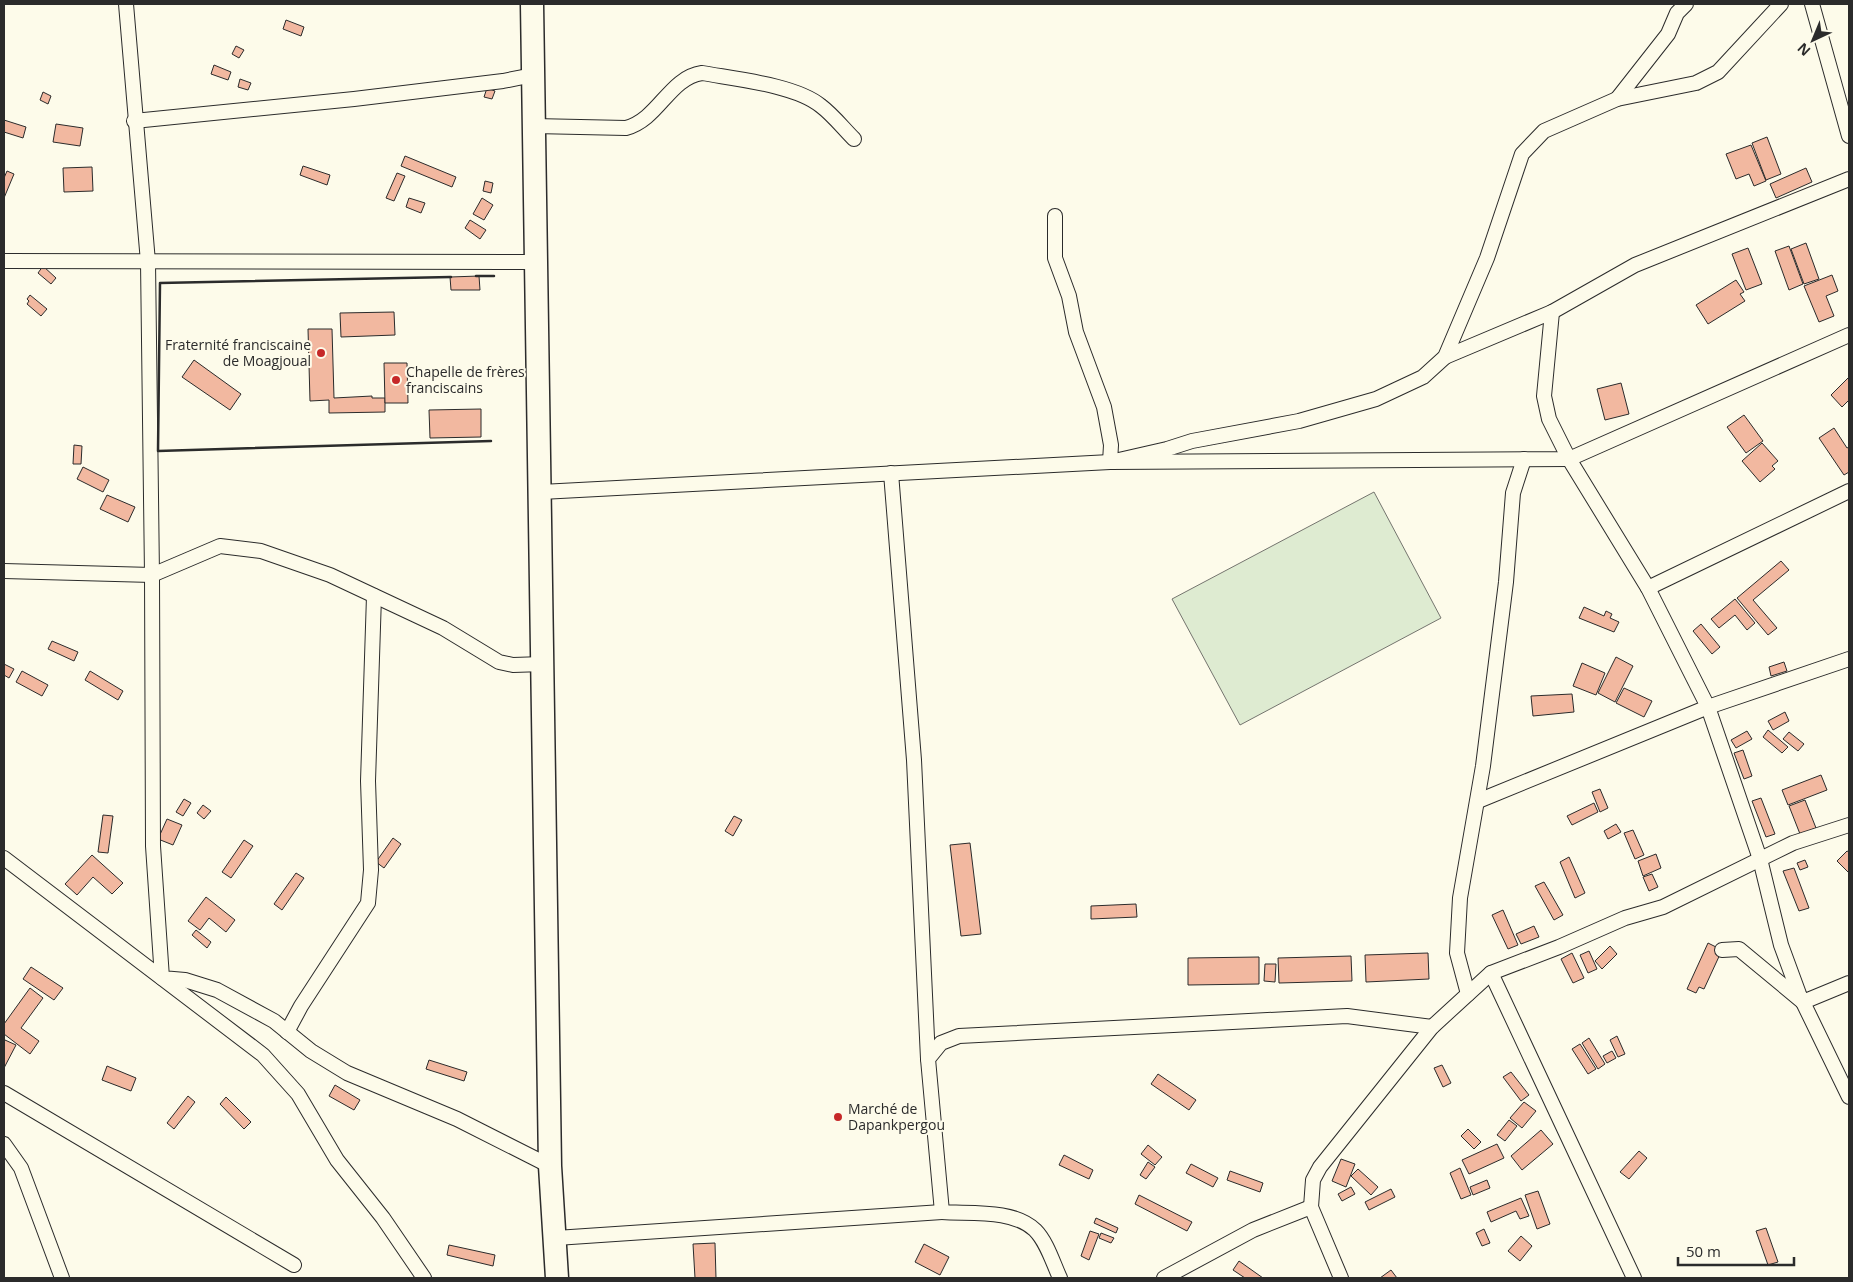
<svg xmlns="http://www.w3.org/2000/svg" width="1853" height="1282" font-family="'Open Sans',sans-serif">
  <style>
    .green { fill: #deebd1; stroke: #74746e }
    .building { fill: #f2b8a0; stroke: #2b2b2b }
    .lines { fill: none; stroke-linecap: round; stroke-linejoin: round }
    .street-casing { stroke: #2b2b2b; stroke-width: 16 }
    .primary-casing { stroke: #2b2b2b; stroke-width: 25 }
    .street { stroke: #fdfbea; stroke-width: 14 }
    .primary { stroke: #fdfbea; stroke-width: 22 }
    .wall { stroke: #2b2b2b; stroke-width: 2.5 }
    .poi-dot { fill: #c62828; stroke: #fdfbea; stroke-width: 2 }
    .labels { text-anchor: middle; stroke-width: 4; stroke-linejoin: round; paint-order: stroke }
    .poi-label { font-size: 14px; fill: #2b2b2b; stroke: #fdfbea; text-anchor: start }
  </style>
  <rect width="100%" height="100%" fill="#fdfbea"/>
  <polygon class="green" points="1374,492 1441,618 1240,725 1172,599"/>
  <g class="building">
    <polygon points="286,20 304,27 301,36 283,29"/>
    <polygon points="236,46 244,50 239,58 232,54"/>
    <polygon points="214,65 231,72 228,80 211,74"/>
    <polygon points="240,79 251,83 248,90 238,87"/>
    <polygon points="487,88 495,91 492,99 484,97"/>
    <polygon points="43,92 51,96 48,104 40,100"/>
    <polygon points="4,120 26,127 23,138 4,132"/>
    <polygon points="56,124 83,128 80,146 53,142"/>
    <polygon points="1767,137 1781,174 1766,180 1752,143"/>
    <polygon points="1751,145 1766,181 1754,186 1749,174 1736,179 1726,154"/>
    <polygon points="405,156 456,177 452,187 401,166"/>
    <polygon points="303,166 330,175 327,185 300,175"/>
    <polygon points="92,167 93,191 64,192 63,168"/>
    <polygon points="1806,168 1812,182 1776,198 1770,184"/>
    <polygon points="7,171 14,174 4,198 4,178"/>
    <polygon points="397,173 405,176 394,201 386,198"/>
    <polygon points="485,181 493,183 491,193 483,191"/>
    <polygon points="409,198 425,203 421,213 406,207"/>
    <polygon points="482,198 493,205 484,220 473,214"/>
    <polygon points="470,220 486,230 480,239 465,228"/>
    <polygon points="1806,243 1819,279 1804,284 1791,249"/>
    <polygon points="1789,246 1803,284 1789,290 1775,251"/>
    <polygon points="1748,248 1762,284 1746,290 1732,254"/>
    <polygon points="43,266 56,278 51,284 38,273"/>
    <polygon points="1832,275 1838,291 1826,296 1834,316 1819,322 1804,286"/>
    <polygon points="479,276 480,290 451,290 450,277"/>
    <polygon points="1736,280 1744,292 1740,294 1745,301 1708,324 1696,305"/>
    <polygon points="30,295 47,309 41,316 27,304 29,301 27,299"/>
    <polygon points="394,312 395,335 341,337 340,313"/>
    <polygon points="308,329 332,329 334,398 372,396 372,398 385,398 385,412 329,413 329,400 310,401"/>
    <polygon points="194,360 241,394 230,410 182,377"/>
    <polygon points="384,363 407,363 408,403 385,403"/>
    <polygon points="1849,377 1849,400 1842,407 1831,395"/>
    <polygon points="1621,383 1629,414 1605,420 1597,389"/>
    <polygon points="481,409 481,437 430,438 429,410"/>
    <polygon points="1744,415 1763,441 1746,453 1727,427"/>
    <polygon points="1834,428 1847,448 1849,447 1849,472 1844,475 1819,438"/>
    <polygon points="1762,443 1778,461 1772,466 1775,469 1760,482 1742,461"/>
    <polygon points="74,445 82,446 81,464 73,464"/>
    <polygon points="83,467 109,480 103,492 77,479"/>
    <polygon points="107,495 135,507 128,522 100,509"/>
    <polygon points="1781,561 1789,570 1753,600 1777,628 1768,635 1737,598"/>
    <polygon points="1735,599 1755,623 1747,630 1735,615 1719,628 1711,619"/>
    <polygon points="1584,607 1604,616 1606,611 1612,614 1610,618 1619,622 1614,632 1579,618"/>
    <polygon points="1701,624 1720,647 1712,654 1693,631"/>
    <polygon points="52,641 78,652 74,661 48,649"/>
    <polygon points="1616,657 1633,666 1615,702 1598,693"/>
    <polygon points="1784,662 1787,671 1771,676 1769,667"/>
    <polygon points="1582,663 1605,673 1596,695 1573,686"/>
    <polygon points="4,664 14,669 9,678 4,675"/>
    <polygon points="22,671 48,685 42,696 16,682"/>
    <polygon points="90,671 123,691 118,700 85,680"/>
    <polygon points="1624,688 1652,701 1644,717 1616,703"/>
    <polygon points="1572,694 1574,712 1533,716 1531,696"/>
    <polygon points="1785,712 1789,721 1773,730 1768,721"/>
    <polygon points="1768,730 1788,747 1782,753 1763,737"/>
    <polygon points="1747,731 1752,739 1736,748 1731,740"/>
    <polygon points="1789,732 1804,744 1798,751 1783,739"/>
    <polygon points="1743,750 1752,776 1744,779 1734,753"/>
    <polygon points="1821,775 1827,790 1788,805 1782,790"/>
    <polygon points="1600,789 1608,808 1600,812 1592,792"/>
    <polygon points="1761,798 1775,834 1766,837 1752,801"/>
    <polygon points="184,799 191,803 183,816 176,812"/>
    <polygon points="1805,800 1816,828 1800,834 1789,806"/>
    <polygon points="1594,803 1598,812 1572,825 1567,816"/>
    <polygon points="203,805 211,811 204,819 197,813"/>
    <polygon points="103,815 113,816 108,853 98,852"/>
    <polygon points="734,816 742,820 733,836 725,831"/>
    <polygon points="167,819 182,825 173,845 158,839"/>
    <polygon points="1616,824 1621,832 1608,839 1604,831"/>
    <polygon points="1633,830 1644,855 1635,859 1624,833"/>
    <polygon points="393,838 401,844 384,868 376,862"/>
    <polygon points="244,840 253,846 231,878 222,872"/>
    <polygon points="970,843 981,934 961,936 950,845"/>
    <polygon points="1847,851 1849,852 1849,873 1837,861"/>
    <polygon points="1656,854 1661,868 1643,876 1638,861"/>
    <polygon points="92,855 123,883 112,894 93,877 77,895 65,884"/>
    <polygon points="1569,857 1585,893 1575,898 1560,862"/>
    <polygon points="1805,860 1808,867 1800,870 1797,863"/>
    <polygon points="1794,868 1809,908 1799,911 1783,871"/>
    <polygon points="296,873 304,878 282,910 274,904"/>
    <polygon points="1652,874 1658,887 1649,891 1643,877"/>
    <polygon points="1544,882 1563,915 1554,920 1535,886"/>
    <polygon points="206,897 235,920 226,932 209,918 200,930 188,921"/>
    <polygon points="1136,904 1137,917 1091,919 1091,906"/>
    <polygon points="1503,910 1518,945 1508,949 1492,915"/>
    <polygon points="1534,926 1539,937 1521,944 1516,934"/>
    <polygon points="196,930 211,942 207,948 192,935"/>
    <polygon points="1708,943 1722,950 1704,989 1699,987 1696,993 1687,989"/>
    <polygon points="1610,946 1617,954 1602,969 1595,961"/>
    <polygon points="1589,951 1597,969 1588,973 1580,955"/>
    <polygon points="1428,953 1429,979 1366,982 1365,955"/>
    <polygon points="1572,953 1584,978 1573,983 1561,959"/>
    <polygon points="1351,956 1352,981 1279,983 1278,958"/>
    <polygon points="1259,957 1259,984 1188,985 1188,958"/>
    <polygon points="1265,964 1276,964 1275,982 1264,981"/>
    <polygon points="31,967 63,988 54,1000 23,979"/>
    <polygon points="30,988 43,998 21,1028 39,1041 30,1054 4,1034 4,1024"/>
    <polygon points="1617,1036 1625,1054 1618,1057 1610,1040"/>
    <polygon points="1589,1038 1605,1064 1598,1069 1582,1043"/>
    <polygon points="5,1040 16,1045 4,1068 4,1043"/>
    <polygon points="1580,1044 1596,1069 1588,1074 1572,1049"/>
    <polygon points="1612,1051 1616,1058 1607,1063 1603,1056"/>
    <polygon points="429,1060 467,1072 464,1081 426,1069"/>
    <polygon points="1442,1065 1451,1083 1443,1087 1434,1068"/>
    <polygon points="107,1066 136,1078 131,1091 102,1080"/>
    <polygon points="1511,1072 1529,1095 1521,1101 1503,1077"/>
    <polygon points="1158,1074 1196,1100 1189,1110 1151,1084"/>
    <polygon points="335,1085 360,1100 354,1110 329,1096"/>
    <polygon points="188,1096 195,1102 174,1129 167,1123"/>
    <polygon points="226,1097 251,1122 244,1129 220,1104"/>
    <polygon points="1524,1102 1536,1111 1522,1128 1510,1118"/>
    <polygon points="1509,1120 1517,1126 1505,1141 1497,1135"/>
    <polygon points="1468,1129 1481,1142 1474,1149 1461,1136"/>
    <polygon points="1541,1130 1553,1144 1522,1170 1511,1156"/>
    <polygon points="1497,1144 1504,1158 1469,1174 1462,1160"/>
    <polygon points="1148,1145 1162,1157 1155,1165 1141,1154"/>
    <polygon points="1639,1151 1647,1158 1629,1179 1620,1172"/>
    <polygon points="1064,1155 1093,1170 1089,1179 1059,1165"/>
    <polygon points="1341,1159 1355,1164 1346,1187 1332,1181"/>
    <polygon points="1148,1162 1155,1167 1146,1179 1140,1175"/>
    <polygon points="1191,1164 1218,1178 1213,1187 1186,1173"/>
    <polygon points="1460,1168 1471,1195 1461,1199 1450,1173"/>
    <polygon points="1358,1169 1378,1187 1371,1195 1351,1176"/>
    <polygon points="1230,1171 1263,1183 1260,1192 1227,1180"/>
    <polygon points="1487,1180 1490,1188 1473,1195 1470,1187"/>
    <polygon points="1351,1187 1355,1194 1342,1201 1338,1194"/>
    <polygon points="1391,1189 1395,1197 1369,1210 1365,1202"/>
    <polygon points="1538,1191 1550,1224 1537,1229 1525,1195"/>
    <polygon points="1139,1195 1192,1222 1187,1231 1135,1204"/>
    <polygon points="1521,1198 1529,1216 1520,1219 1516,1211 1491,1222 1487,1212"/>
    <polygon points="1096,1218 1118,1228 1116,1233 1094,1223"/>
    <polygon points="1766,1228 1778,1262 1768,1265 1756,1231"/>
    <polygon points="1484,1229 1490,1243 1482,1246 1476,1233"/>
    <polygon points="1090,1231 1099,1234 1089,1260 1081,1256"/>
    <polygon points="1101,1233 1114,1238 1111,1243 1099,1238"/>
    <polygon points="1521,1236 1532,1246 1520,1261 1508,1251"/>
    <polygon points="715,1243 716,1278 695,1278 693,1244"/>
    <polygon points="924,1244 949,1257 940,1275 915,1262"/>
    <polygon points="449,1245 495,1255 493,1266 447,1255"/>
    <polygon points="1239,1261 1263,1278 1245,1278 1233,1270"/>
    <polygon points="1391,1270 1397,1278 1380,1278"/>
  </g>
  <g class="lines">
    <g class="street-casing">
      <g id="street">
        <polyline points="126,4 148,262 152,575 153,846 162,978 185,980 217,990 274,1021 311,1051 347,1073 457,1119 550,1166"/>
        <polyline points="1812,4 1849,136"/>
        <polyline points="1617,99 1668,34 1677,13 1686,4"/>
        <polyline points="134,121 354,99 503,81 533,75"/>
        <path d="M534 126 626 128C659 119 669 78 702 73 735 79 796 85 821 106 833 115 843 128 854 139"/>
        <polyline points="1055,216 1055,258 1069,296 1076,332 1104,407 1111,445 1110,462 1167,449 1192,441 1299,421 1376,399 1423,377 1445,357 1487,258 1522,154 1544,131 1617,99 1696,83 1718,72 1781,4"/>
        <polyline points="4,261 537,262"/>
        <polyline points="1552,312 1544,396 1549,419 1569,459 1648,588 1708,707 1760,859 1781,945 1799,994 1849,1097"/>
        <polyline points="1445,357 1552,312 1635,265 1849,179"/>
        <polyline points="891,473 914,760 928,1059"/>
        <polyline points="541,492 1110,462 1569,459 1849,335"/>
        <polyline points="4,571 152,575 220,546 261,551 330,575 443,628 499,662 513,665 543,664"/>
        <polyline points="1648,588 1849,491"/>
        <polyline points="1478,801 1708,707 1849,659"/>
        <polyline points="4,858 263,1055 298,1094 337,1160 383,1218 424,1278"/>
        <polyline points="1722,950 1739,949 1803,1002 1849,983"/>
        <polyline points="1491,973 1634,1278"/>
        <polyline points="1468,994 1457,953 1460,898 1483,766 1506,582 1513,493 1524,459"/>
        <polyline points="287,1032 301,1006 368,903 371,870 368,781 374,596"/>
        <polyline points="4,1093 294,1265"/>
        <polyline points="4,1144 21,1168 62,1278"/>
        <polyline points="556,1238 942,1212"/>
        <path d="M1060 1278C1053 1263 1047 1242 1035 1230 1013 1209 971 1214 942 1212L928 1059 941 1043 959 1036 1347 1016 1432 1027"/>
        <polyline points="1164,1278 1253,1230 1311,1207"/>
        <polyline points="1341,1278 1311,1207 1313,1180 1320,1167 1432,1027 1491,973 1559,947 1625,918 1663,907 1793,843 1849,825"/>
      </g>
    </g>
    <g class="primary-casing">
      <polyline id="primary" points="532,4 550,1166 557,1278"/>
    </g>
    <use href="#street" class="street"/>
    <use href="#primary" class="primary"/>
    <g class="wall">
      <polyline points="476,276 494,276"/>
      <polyline points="451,277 160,283 158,451 491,441"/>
    </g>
  </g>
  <g class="poi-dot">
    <circle cx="321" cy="353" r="5"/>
    <circle cx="396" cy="380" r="5"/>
    <circle cx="838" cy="1117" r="5"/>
  </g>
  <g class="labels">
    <g class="poi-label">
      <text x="311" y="350" text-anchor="end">Fraternité franciscaine<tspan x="311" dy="16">de Moagjoual</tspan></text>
      <text x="406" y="377">Chapelle de frères<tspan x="406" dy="16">franciscains</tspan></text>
      <text x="848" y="1114">Marché de<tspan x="848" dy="16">Dapankpergou</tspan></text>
    </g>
  </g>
  <rect width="1853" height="1282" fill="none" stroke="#2b2b2b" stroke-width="10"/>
  <g transform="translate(1813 40) rotate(224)" stroke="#fdfbea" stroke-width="4" paint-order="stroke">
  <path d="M0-4L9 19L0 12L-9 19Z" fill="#2b2b2b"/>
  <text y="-8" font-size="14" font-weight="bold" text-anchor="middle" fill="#2b2b2b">N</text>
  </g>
  <path d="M1678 1257v8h116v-8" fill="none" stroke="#2b2b2b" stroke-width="2.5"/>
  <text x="1686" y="1257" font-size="15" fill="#2b2b2b" stroke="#fdfbea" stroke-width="4" paint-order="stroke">50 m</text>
</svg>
